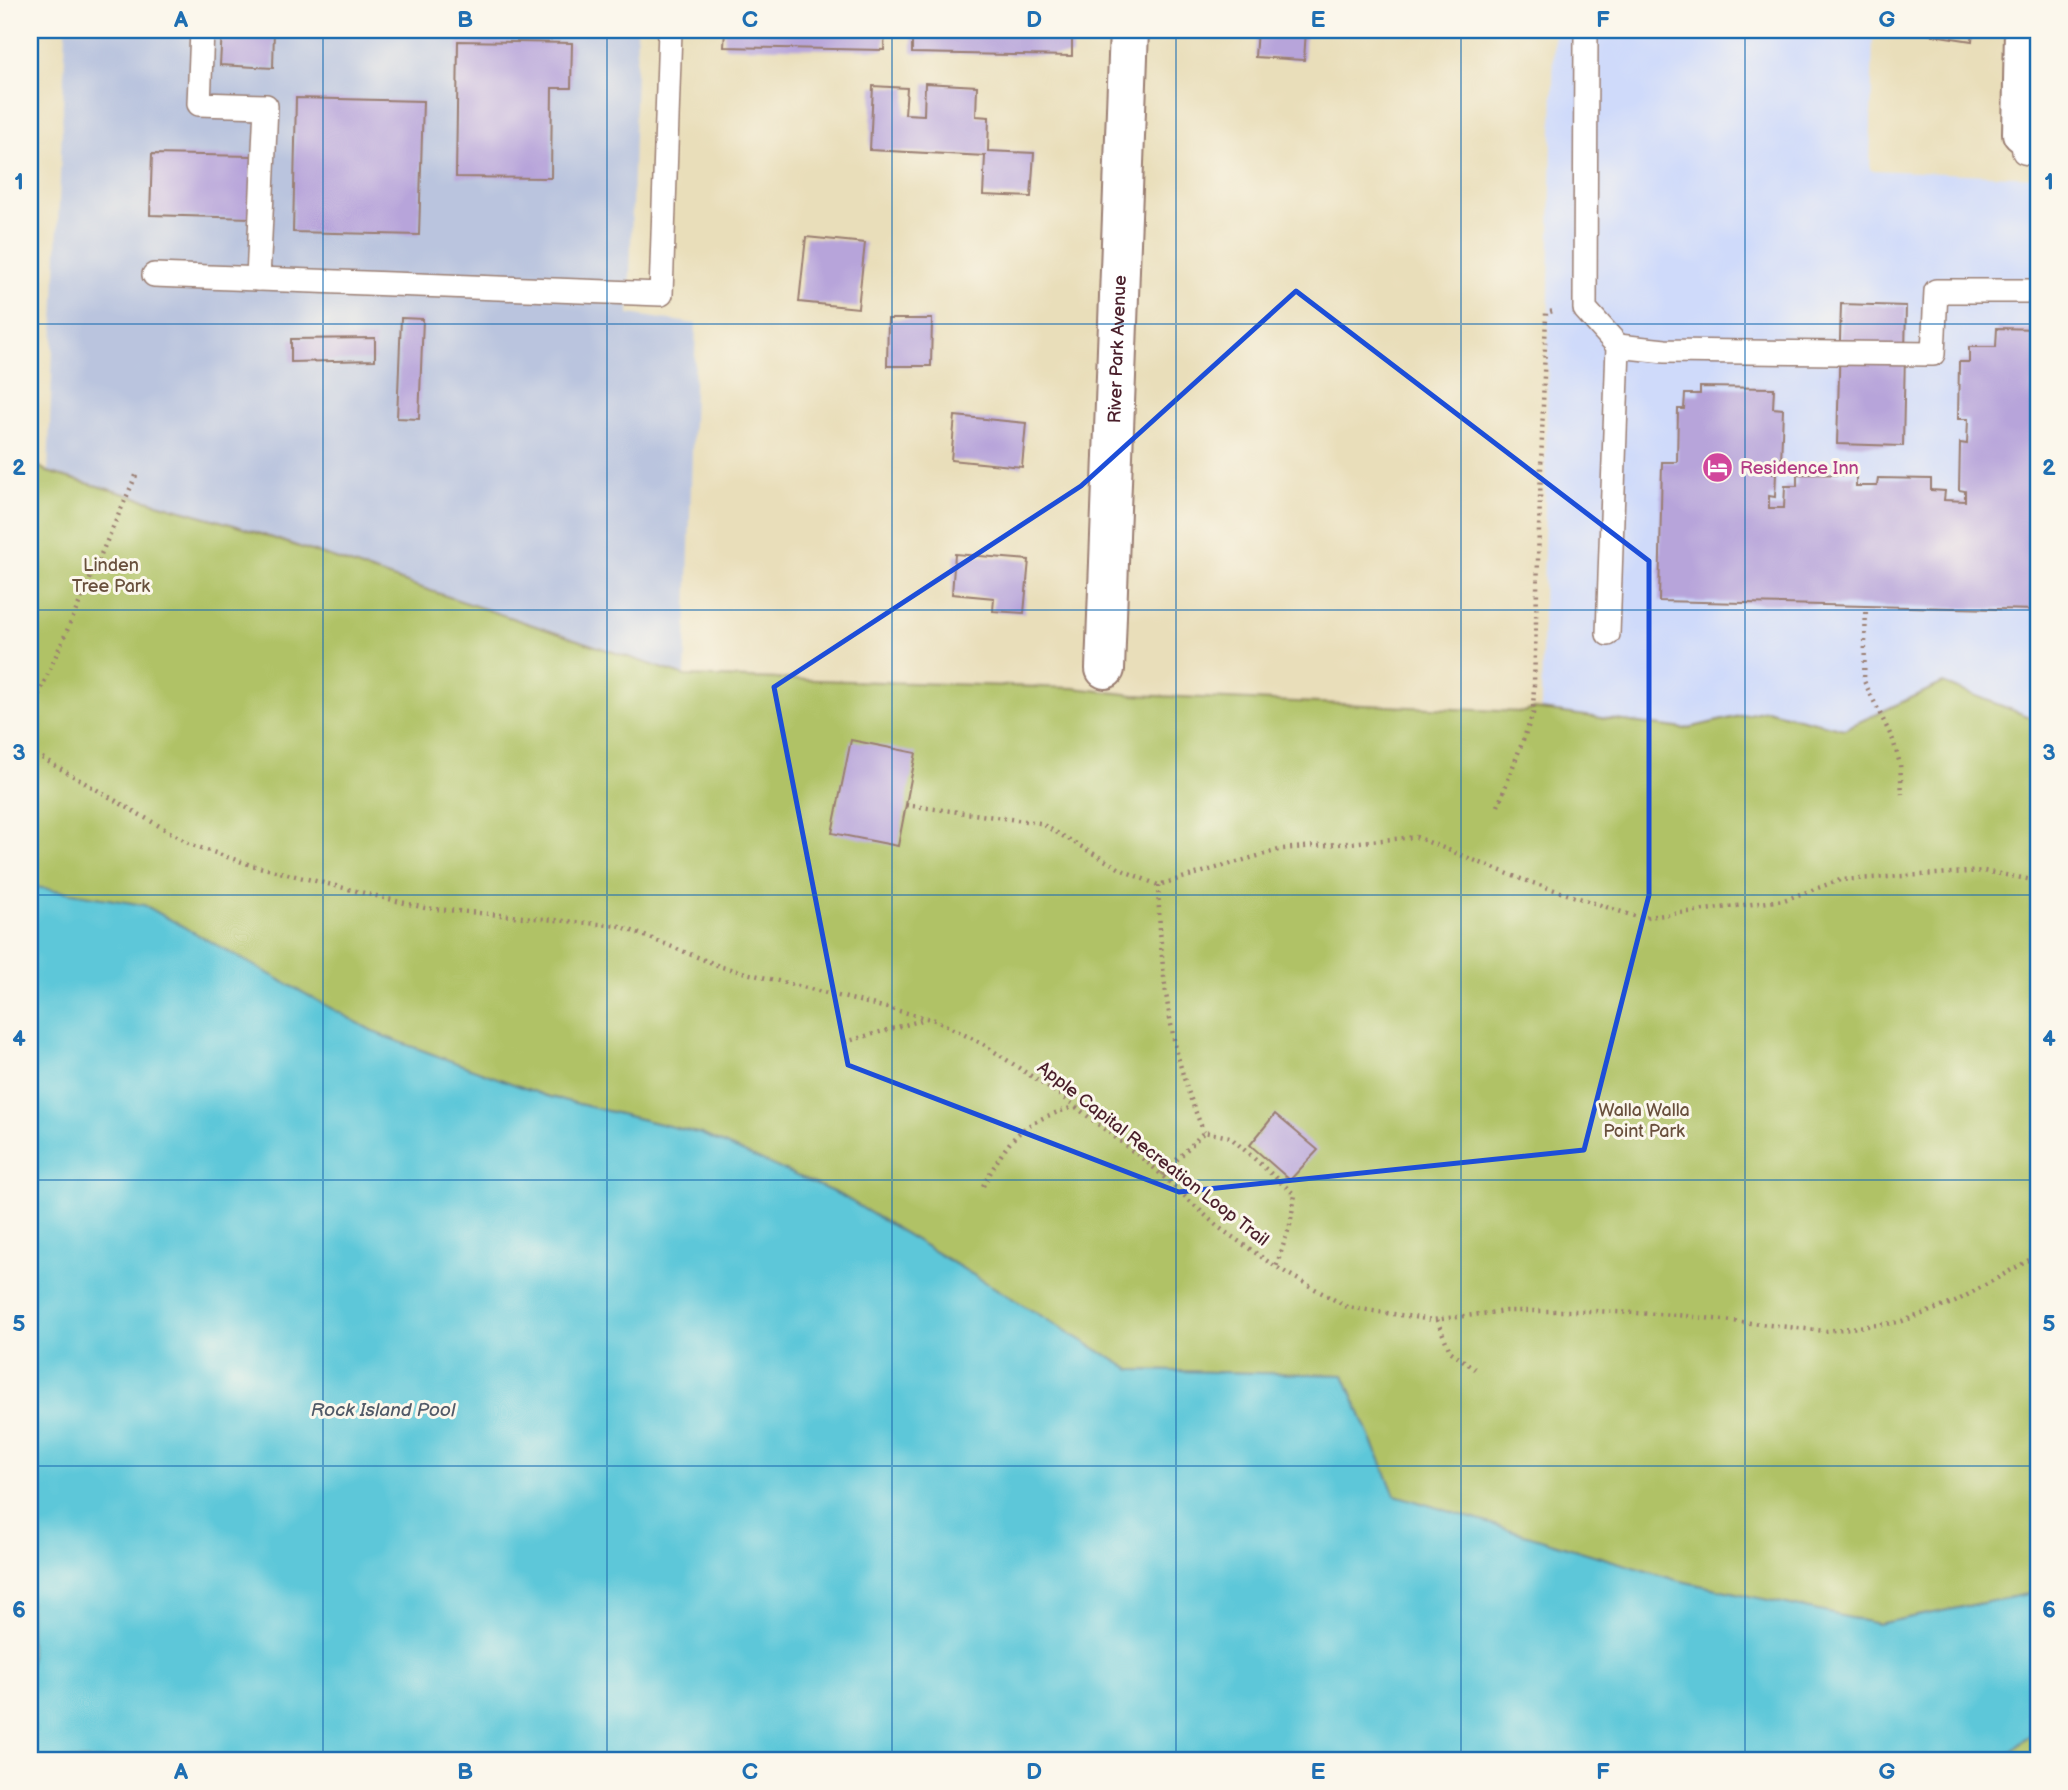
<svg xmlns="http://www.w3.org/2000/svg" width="2068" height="1790" font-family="'Balsamiq Sans',sans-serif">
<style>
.built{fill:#cfdafa}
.industrial{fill:#bac4de}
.green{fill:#b0c266;stroke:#7d7048;stroke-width:2}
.water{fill:#5dc7d9;stroke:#547382;stroke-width:2}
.building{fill:#b7a4da}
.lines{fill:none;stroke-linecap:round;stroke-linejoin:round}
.lane-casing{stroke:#9a7e72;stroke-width:26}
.street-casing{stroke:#9a7e72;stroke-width:42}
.path{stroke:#9a7e72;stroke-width:4.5;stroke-dasharray:2 5;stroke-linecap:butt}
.lane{stroke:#fff;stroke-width:23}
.street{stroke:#fff;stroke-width:38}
.marked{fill:none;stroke:#1d4ed8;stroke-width:5;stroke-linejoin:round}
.grid{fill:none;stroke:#1f6fb2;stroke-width:2;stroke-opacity:0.55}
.labels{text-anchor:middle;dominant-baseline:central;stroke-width:6;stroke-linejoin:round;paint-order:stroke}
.street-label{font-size:18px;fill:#4a1f2b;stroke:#fbf7ec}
.hotel-label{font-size:18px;fill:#b23c85;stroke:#fbf7ec;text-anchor:start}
.park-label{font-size:18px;fill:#69503d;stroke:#fbf7ec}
.water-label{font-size:19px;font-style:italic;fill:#515a68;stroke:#fbf7ec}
.neatline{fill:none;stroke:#1f6fb2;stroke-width:2.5}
.grid-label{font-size:23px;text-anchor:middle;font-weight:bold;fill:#1f6fb2}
</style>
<rect width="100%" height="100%" fill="#fbf7ec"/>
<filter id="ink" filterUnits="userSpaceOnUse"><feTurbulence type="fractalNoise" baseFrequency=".0143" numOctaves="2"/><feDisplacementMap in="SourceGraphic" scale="14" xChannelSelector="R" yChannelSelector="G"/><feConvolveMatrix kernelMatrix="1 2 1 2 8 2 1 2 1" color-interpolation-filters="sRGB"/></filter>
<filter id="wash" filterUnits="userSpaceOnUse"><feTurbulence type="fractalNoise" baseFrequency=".00686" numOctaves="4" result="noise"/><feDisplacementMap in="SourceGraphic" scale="28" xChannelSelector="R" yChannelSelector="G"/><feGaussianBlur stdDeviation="1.57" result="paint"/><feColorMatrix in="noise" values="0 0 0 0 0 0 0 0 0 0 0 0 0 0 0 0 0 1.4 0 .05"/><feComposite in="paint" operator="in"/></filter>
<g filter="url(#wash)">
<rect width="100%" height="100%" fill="#e9deba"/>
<polygon class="built" points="1554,30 1873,30 1870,170 2038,177 2038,720 1943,683 1844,729 1766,710 1684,729 1541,710"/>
<polygon class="industrial" points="66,30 637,30 629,314 696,324 685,676 234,525 48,472"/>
<g class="green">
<polygon points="30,461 48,472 234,525 685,676 1074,688 1134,695 1523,712 1534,709 1684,729 1766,710 1844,729 1943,683 2038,720 2038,1592 1878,1624 1676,1580 1394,1495 1344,1375 1131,1370 842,1196 701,1134 546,1096 378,1034 298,991 30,886"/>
<polygon points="2038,1728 2038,1760 2011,1760 2010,1753"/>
</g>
<polygon class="water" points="30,886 144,905 378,1034 546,1096 701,1134 842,1196 1131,1370 1344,1375 1395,1495 1676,1580 1878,1624 2038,1592 2038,1728 2010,1753 2011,1760 30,1760"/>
<g id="blocks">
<g class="building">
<polygon points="222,30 274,30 273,68 220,65"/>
<polygon points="725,30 885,30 884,50 724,47"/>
<polygon points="912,30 1072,30 1072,56 912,53"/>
<polygon points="1257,30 1306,30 1304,60 1255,57"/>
<polygon points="1901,30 1973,30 1972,41"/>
<polygon points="458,41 572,43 571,88 552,88 551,178 456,177"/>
<polygon points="925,83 977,86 976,116 989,117 988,151 1034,153 1031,197 983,195 985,156 870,150 873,86 907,88 905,114 924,115"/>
<polygon points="296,98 423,101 419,235 293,232"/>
<polygon points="152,154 252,156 251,218 150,215"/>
<polygon points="806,237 865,243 858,308 799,302"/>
<polygon points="1841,304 1906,306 1903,446 1837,444"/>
<polygon points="401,318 423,319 419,419 397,418"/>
<polygon points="888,319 932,319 931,366 887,366"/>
<polygon points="1997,328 2038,329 2038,610 1659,601 1662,462 1677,462 1678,409 1684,409 1685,394 1700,394 1700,387 1774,388 1773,408 1783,409 1781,463 1772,462 1772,473 1776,473 1775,497 1769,496 1769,508 1784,508 1785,486 1797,486 1797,474 1856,475 1856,486 1877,486 1878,478 1931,479 1931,490 1945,491 1944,500 1965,501 1965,491 1959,490 1960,443 1967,444 1968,419 1958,419 1959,362 1969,362 1969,347 1996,347"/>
<polygon points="375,338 375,360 291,362 291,339"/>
<polygon points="955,416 1026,423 1022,467 951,460"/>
<polygon points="955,554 1029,560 1024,613 993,611 994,598 952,594"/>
<polygon points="851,740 916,753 898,846 832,833"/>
<polygon points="1275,1114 1318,1150 1290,1180 1250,1145"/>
</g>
</g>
</g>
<g filter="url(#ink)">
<use href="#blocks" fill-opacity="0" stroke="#9a7e72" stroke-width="2"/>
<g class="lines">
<defs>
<g id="lane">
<polyline points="202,30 199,104 266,106 258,279"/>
<polyline points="1586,30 1585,309 1618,346 1608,634"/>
<polyline points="2022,133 2024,152 2038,155"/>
<polyline points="154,275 661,294 670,30"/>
<polyline points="1618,346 1665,351 1933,354 1936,291 2038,291"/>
</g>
<g id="street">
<polyline points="2022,133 2024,30"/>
<path id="s1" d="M1105,669L1129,30"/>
</g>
</defs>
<use href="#lane" class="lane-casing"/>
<use href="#street" class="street-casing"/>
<g class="path">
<polyline points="1866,605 1864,681 1893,740 1900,764 1902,794"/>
<polyline points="30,714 138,471"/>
<polyline points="30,751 192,845 251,865 425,908 620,926 722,967 935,1020 983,1044 1067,1100 1153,1167 1218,1227 1276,1267 1347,1307 1433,1320 1505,1311 1593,1311 1677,1315 1826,1331 1900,1322 1955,1302 2038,1255"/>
<polyline points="906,805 1040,823 1122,870 1158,885 1282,849 1416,837 1521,879 1640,918 1784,900 1840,880 1984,871 2038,881"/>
<polyline points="1498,806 1533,714 1546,313 1553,311"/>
<path d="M1158,885C1161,972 1168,1051 1204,1132"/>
<polyline points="845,1042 926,1019"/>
<polyline points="1162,1175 1204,1132 1230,1137 1295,1195 1290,1225 1276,1267"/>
<path d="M983,1186C1010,1137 1019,1123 1074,1107"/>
<polyline points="1437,1320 1450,1351 1475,1369"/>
</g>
<use href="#lane" class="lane"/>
<use href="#street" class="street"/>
</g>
</g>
<path class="marked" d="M1296,291L1649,561V895L1584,1150L1179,1192L848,1065L774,687L1081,486Z"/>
<path class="grid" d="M323,30V1760M607,30V1760M892,30V1760M1176,30V1760M1461,30V1760M1745,30V1760M30,324H2038M30,610H2038M30,895H2038M30,1180H2038M30,1466H2038"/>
<defs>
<symbol id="hotel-disc" viewBox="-11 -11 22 22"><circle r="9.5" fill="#d1479c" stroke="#fbf7ec"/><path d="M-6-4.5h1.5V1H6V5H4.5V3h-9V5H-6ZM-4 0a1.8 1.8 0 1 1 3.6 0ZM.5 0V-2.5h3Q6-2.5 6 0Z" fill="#fff"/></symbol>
</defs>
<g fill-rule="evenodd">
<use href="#hotel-disc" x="1700" y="450" width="35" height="35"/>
</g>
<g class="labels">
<g class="street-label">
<text stroke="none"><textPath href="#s1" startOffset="320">River Park Avenue</textPath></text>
<text transform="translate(1153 1154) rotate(38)">Apple Capital Recreation Loop Trail</text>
</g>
<g class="hotel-label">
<text x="1740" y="468">Residence Inn</text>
</g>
<g class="park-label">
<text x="111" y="565">Linden<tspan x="111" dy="21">Tree Park</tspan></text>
<text x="1644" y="1110">Walla Walla<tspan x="1644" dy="21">Point Park</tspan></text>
</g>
<g class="water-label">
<text x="383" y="1410">Rock Island Pool</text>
</g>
</g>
<rect width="2068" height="1790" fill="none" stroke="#fbf7ec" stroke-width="77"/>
<rect x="38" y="38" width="1992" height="1714" class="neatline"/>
<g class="grid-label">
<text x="181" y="27">A</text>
<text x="465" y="27">B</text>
<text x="750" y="27">C</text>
<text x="1034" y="27">D</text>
<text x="1318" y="27">E</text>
<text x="1603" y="27">F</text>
<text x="1887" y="27">G</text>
<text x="19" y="189">1</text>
<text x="2049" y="189">1</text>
<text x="19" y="475">2</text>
<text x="2049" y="475">2</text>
<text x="19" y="760">3</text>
<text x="2049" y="760">3</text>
<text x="19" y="1046">4</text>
<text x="2049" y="1046">4</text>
<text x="19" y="1331">5</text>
<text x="2049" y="1331">5</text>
<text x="19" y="1617">6</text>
<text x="2049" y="1617">6</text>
<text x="181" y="1779">A</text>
<text x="465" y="1779">B</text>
<text x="750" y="1779">C</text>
<text x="1034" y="1779">D</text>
<text x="1318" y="1779">E</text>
<text x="1603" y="1779">F</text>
<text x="1887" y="1779">G</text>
</g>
</svg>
